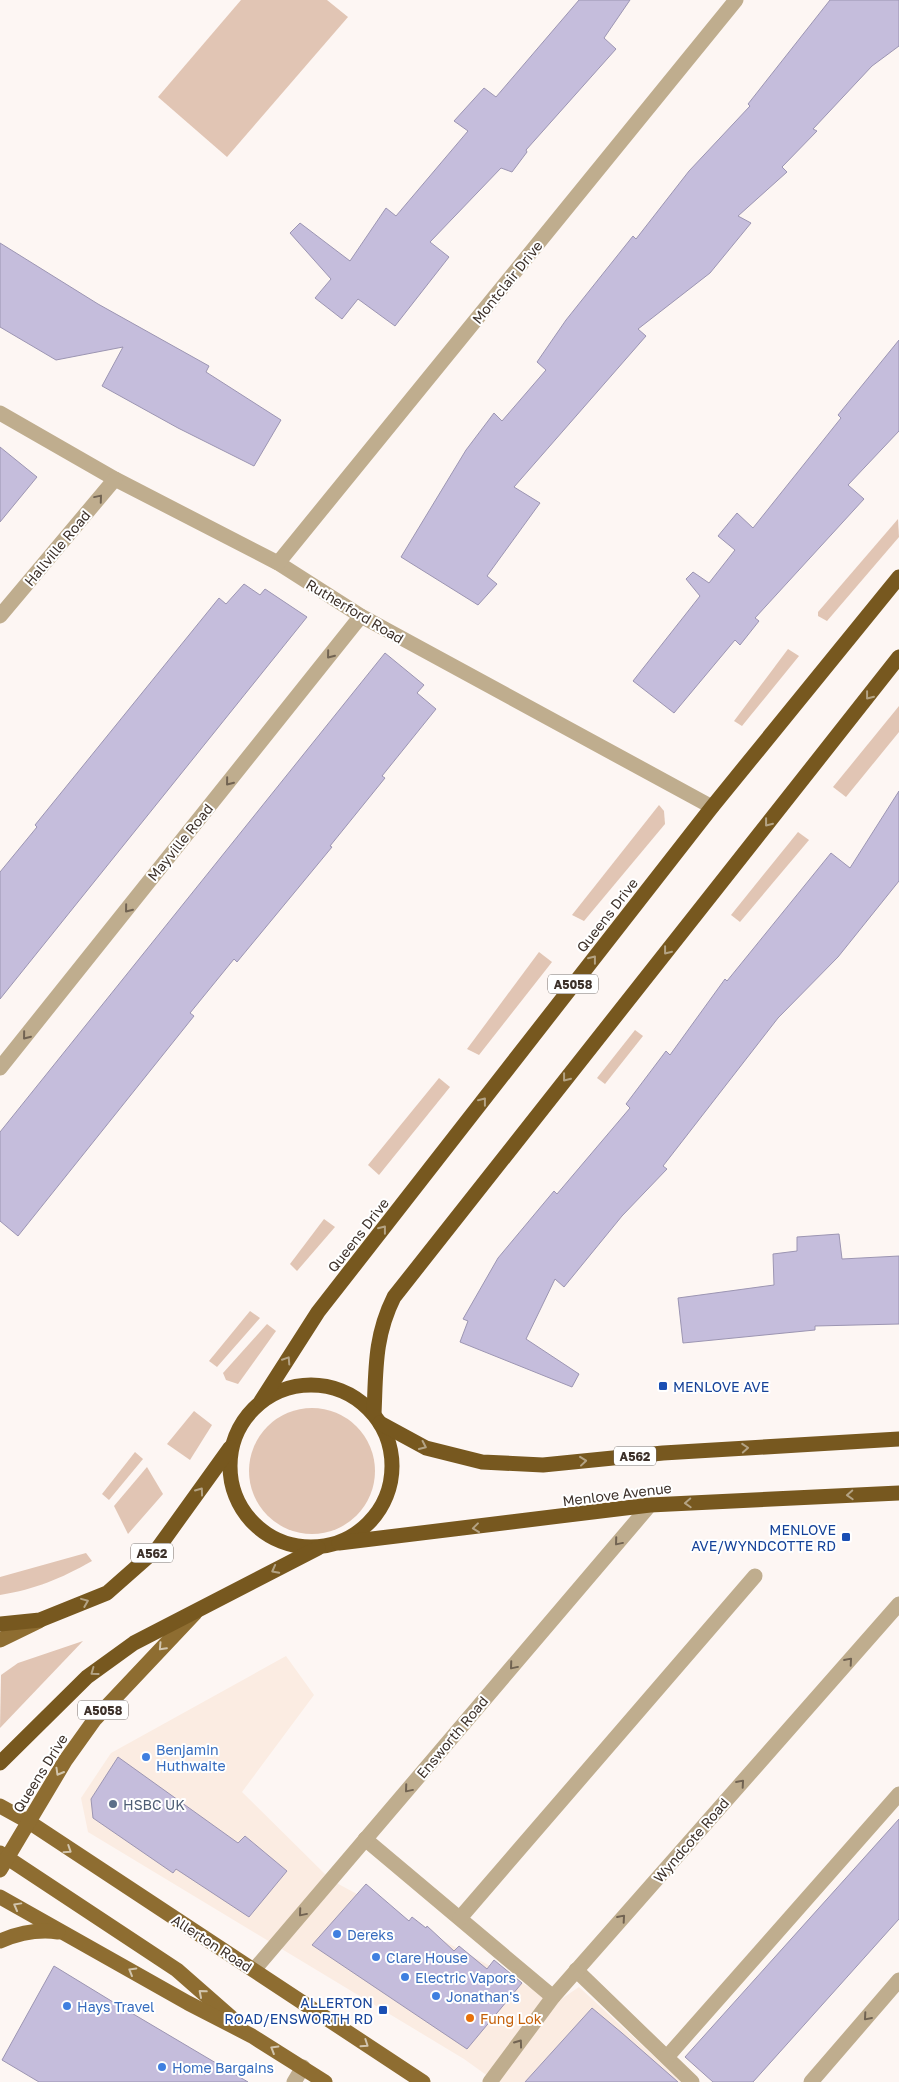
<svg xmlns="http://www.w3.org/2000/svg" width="899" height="2082" font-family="'Golos Text',sans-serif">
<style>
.built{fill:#fbece2}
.green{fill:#e1c5b4}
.building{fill:#c5bddc;stroke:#9c95b2}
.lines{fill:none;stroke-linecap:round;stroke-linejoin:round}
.minor{stroke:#bfad8e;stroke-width:15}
.major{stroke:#8e6d31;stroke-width:15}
.highway{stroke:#77581f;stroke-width:15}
.oneway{stroke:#716352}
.oneway2{stroke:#b4a384}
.oneway3{stroke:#d2c5ad}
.transit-dot{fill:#1a4fb4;stroke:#fff;stroke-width:2}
.shop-dot{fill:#3f7fe0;stroke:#fff;stroke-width:2}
.service-dot{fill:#5c6f8a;stroke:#fff;stroke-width:2}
.food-dot{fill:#e8710a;stroke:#fff;stroke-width:2}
.labels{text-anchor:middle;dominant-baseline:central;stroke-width:4;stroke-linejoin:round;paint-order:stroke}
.shield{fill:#fff;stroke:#776f6a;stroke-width:1}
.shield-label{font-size:12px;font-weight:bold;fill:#3d312a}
.street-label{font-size:14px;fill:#3d312a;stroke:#fff}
.transit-label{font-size:14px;fill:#164399;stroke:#fff;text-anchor:end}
.shop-label{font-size:14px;fill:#366cbe;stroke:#fff;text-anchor:start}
.service-label{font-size:14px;fill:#4e5e75;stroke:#fff;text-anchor:start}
.food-label{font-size:14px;fill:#c56008;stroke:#fff;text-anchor:start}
</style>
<rect width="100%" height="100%" fill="#fdf6f3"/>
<polygon class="built" points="286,1656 314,1695 242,1792 331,1880 557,2002 579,1987 682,2082 496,2082 464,2059 88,1832 81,1798 111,1753"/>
<g class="green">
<polygon points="241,0 327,0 348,17 227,157 158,97"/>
<polygon points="898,519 899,537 827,621 818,616 818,612"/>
<polygon points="788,649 799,656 742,726 734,721"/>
<polygon points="899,706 899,732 846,797 833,787"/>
<polygon points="659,805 664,811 665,824 584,921 572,915"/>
<polygon points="798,832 809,840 740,922 731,915"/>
<polygon points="539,952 552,962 479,1055 467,1049"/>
<polygon points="635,1030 643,1036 605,1084 597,1078"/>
<polygon points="439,1078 450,1087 379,1175 368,1165"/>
<polygon points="324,1219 335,1227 297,1271 290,1264"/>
<polygon points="250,1311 260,1318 217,1367 209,1361"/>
<polygon points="267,1324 276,1331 238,1384 226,1380 223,1373"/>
<circle cx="312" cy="1471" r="63"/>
<polygon points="194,1411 212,1425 190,1460 167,1444"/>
<polygon points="135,1452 143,1459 109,1500 102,1494"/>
<polygon points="147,1467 163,1494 128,1534 114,1506"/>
<path d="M86,1553L92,1561C60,1579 36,1589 0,1595V1577Z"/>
<polygon points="83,1641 0,1728 1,1675 18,1663"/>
</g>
<g class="building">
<polygon points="579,0 630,0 604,38 616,49 526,150 527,152 512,172 501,168 430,242 449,257 395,326 358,299 342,319 315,298 331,279 290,233 300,223 350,261 386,208 396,216 468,131 454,121 484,88 496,97"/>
<polygon points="830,0 899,0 899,46 872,66 813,129 817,131 782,167 787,172 738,216 751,223 710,273 638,329 646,336 514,487 540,503 487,576 497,584 478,605 401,557 466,450 494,413 502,421 546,370 537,362 566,320 633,236 636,239 689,171 750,106 748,104"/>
<polygon points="0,243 98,304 209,366 206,372 281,420 254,466 178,428 102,386 123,347 56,360 0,327"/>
<polygon points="899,340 899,431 848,485 864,499 755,618 759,621 740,645 735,640 674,713 633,681 700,596 686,579 693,572 709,583 735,550 718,536 737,513 753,528 841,418 838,415"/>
<polygon points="0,447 37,477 0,522"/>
<polygon points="244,584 260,595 265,589 307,617 0,999 0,872 37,827 35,825 219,598 226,604"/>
<polygon points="385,653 424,685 417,693 436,709 382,776 385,778 330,846 332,847 237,962 234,959 190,1013 194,1016 18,1236 0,1221 0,1132"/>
<polygon points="899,791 899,881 838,957 778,1018 663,1166 667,1169 622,1216 564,1287 555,1279 526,1339 579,1374 572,1387 460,1342 468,1321 463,1319 498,1258 554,1191 557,1194 630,1108 626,1104 666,1051 670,1055 725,979 727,981 831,853 850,868"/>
<polygon points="839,1234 842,1259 899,1256 899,1324 815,1326 815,1330 683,1343 678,1298 774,1285 773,1254 797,1251 797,1237"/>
<polygon points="118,1757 238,1843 245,1836 287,1871 249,1917 176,1869 173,1873 93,1818 91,1799"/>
<polygon points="899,1819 899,1919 753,2082 713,2082 685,2057"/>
<polygon points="366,1884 409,1921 412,1917 426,1928 427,1926 454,1951 459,1946 487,1969 494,1960 522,1983 467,2049 312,1945"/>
<polygon points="54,1966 113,2002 248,2082 39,2082 2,2060"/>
<polygon points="592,2008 622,2033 678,2082 525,2082"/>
</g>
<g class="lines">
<g class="minor">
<polyline points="0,413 115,479 278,563 361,616 712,807"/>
<polyline points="278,563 736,0"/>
<polyline points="0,616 115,479"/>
<polyline points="0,1068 361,616"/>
<polyline points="365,1839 553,1997"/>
<polyline points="460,1918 755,1576"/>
<polyline points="254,1970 650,1505"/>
<polyline points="576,1970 692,2082"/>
<polyline points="667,2057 899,1794"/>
<polyline points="294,2082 303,2067"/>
<polyline points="490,2082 553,1997 899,1604"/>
<polyline points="811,2082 899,1980"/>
</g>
<g class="major">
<polyline points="0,1640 39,1621"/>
<polyline points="0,1806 29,1822 423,2082"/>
<polyline points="0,1853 177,1970 234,2020"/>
<polyline points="0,1870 65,1761 95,1719 195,1613"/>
<polyline points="0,1897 188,2003 252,2036 325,2082"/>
<path d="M0,1941C19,1933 37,1929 58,1932"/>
</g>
<g class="highway">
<circle cx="311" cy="1466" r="81"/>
<polyline points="261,1401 318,1312 712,807 899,577"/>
<path d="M374,1414C376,1371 374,1337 394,1297L899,657"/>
<polyline points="380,1423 426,1448 482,1462 543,1465 663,1453 899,1439"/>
<polyline points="339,1543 650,1505 899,1493"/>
<polyline points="0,1624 40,1620 107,1593 158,1548 230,1448"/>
<polyline points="0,1763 87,1677 134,1643 318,1548"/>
</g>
</g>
<defs><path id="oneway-chevron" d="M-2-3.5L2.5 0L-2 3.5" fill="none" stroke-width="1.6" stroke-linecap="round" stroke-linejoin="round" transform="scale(1.25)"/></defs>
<g class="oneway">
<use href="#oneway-chevron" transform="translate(99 498) rotate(-50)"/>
<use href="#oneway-chevron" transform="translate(330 655) rotate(129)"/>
<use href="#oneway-chevron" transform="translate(229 782) rotate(129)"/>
<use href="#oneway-chevron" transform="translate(128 909) rotate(129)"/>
<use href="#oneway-chevron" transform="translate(26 1036) rotate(129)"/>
<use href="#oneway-chevron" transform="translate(618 1542) rotate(130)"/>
<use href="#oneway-chevron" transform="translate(849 1661) rotate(-49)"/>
<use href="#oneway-chevron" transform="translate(513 1666) rotate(130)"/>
<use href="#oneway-chevron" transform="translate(741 1783) rotate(-49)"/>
<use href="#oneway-chevron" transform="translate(408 1789) rotate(130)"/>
<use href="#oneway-chevron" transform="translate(302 1913) rotate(130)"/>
<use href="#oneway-chevron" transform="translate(622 1918) rotate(-49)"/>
<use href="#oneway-chevron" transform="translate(867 2017) rotate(131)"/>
<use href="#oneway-chevron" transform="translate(519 2043) rotate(-54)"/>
</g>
<g class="oneway2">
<use href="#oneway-chevron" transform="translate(869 696) rotate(128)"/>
<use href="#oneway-chevron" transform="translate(768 823) rotate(128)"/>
<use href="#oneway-chevron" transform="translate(667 951) rotate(128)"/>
<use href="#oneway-chevron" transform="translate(593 959) rotate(-52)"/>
<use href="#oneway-chevron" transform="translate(566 1078) rotate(128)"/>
<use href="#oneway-chevron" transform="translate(483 1101) rotate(-52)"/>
<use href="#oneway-chevron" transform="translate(383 1229) rotate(-52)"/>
<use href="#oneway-chevron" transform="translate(287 1360) rotate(-57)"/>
<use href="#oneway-chevron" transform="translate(423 1446) rotate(25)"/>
<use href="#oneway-chevron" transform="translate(745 1448) rotate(-4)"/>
<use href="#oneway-chevron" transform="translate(583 1461) rotate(-6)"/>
<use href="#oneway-chevron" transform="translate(200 1491) rotate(-54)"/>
<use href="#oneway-chevron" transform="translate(850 1495) rotate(177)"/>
<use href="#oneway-chevron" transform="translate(688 1503) rotate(177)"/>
<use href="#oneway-chevron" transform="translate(476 1528) rotate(173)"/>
<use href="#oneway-chevron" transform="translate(275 1570) rotate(152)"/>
<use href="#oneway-chevron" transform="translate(85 1602) rotate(-22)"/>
<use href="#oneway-chevron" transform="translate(94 1672) rotate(144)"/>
</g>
<g class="oneway3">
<use href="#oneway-chevron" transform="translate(162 1647) rotate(133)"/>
<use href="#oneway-chevron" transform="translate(59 1772) rotate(120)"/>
<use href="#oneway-chevron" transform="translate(68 1850) rotate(33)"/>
<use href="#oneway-chevron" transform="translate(17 1906) rotate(-151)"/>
<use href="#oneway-chevron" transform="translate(132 1971) rotate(-150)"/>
<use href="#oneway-chevron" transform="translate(202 1993) rotate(-139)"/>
<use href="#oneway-chevron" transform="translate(365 2044) rotate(34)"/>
<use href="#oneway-chevron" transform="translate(274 2049) rotate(-149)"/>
</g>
<g class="transit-dot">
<rect x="658" y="1381" width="10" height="10" rx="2.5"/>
<rect x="841" y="1532" width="10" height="10" rx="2.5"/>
<rect x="378" y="2005" width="10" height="10" rx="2.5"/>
</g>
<g class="shop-dot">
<circle cx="146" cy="1757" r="5"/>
<circle cx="337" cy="1934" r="5"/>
<circle cx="376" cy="1957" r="5"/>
<circle cx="405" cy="1977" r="5"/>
<circle cx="436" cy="1996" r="5"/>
<circle cx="67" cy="2006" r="5"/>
<circle cx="162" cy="2067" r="5"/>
</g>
<circle class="service-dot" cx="113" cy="1804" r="5"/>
<circle class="food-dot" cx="470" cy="2018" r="5"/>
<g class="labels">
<g class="shield">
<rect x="548" y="974.5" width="50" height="19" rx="4"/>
<rect x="614" y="1446.5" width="42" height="19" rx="4"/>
<rect x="131" y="1543.5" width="42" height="19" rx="4"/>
<rect x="78" y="1700.5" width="50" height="19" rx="4"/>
</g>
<g class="shield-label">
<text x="573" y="984">A5058</text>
<text x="635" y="1456">A562</text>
<text x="152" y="1553">A562</text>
<text x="103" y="1710">A5058</text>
</g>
<g class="street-label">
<text transform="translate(507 282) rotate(-51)">Montclair Drive</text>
<text transform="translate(57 548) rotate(-50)">Hallville Road</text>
<text transform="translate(355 611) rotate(31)">Rutherford Road</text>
<text transform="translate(180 842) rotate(-51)">Mayville Road</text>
<text transform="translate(607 915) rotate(-52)">Queens Drive</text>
<text transform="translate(358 1235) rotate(-52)">Queens Drive</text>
<text transform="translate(617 1494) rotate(-7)">Menlove Avenue</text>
<text transform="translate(452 1737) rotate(-50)">Ensworth Road</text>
<text transform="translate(40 1773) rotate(-58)">Queens Drive</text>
<text transform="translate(691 1840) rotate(-49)">Wyndcote Road</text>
<text transform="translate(212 1943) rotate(33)">Allerton Road</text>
</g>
<g class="transit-label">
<text x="673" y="1386" text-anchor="start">MENLOVE AVE</text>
<text x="836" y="1529">MENLOVE<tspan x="836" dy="16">AVE/WYNDCOTTE RD</tspan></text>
<text x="373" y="2002">ALLERTON<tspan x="373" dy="16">ROAD/ENSWORTH RD</tspan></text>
</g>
<g class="shop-label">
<text x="156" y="1749">Benjamin<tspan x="156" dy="16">Huthwaite</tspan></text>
<text x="347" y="1934">Dereks</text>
<text x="386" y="1957">Clare House</text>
<text x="415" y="1977">Electric Vapors</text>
<text x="446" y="1996">Jonathan's</text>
<text x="77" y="2006">Hays Travel</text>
<text x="172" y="2067">Home Bargains</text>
</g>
<g class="service-label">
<text x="123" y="1804">HSBC UK</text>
</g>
<g class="food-label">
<text x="480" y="2018">Fung Lok</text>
</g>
</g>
</svg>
